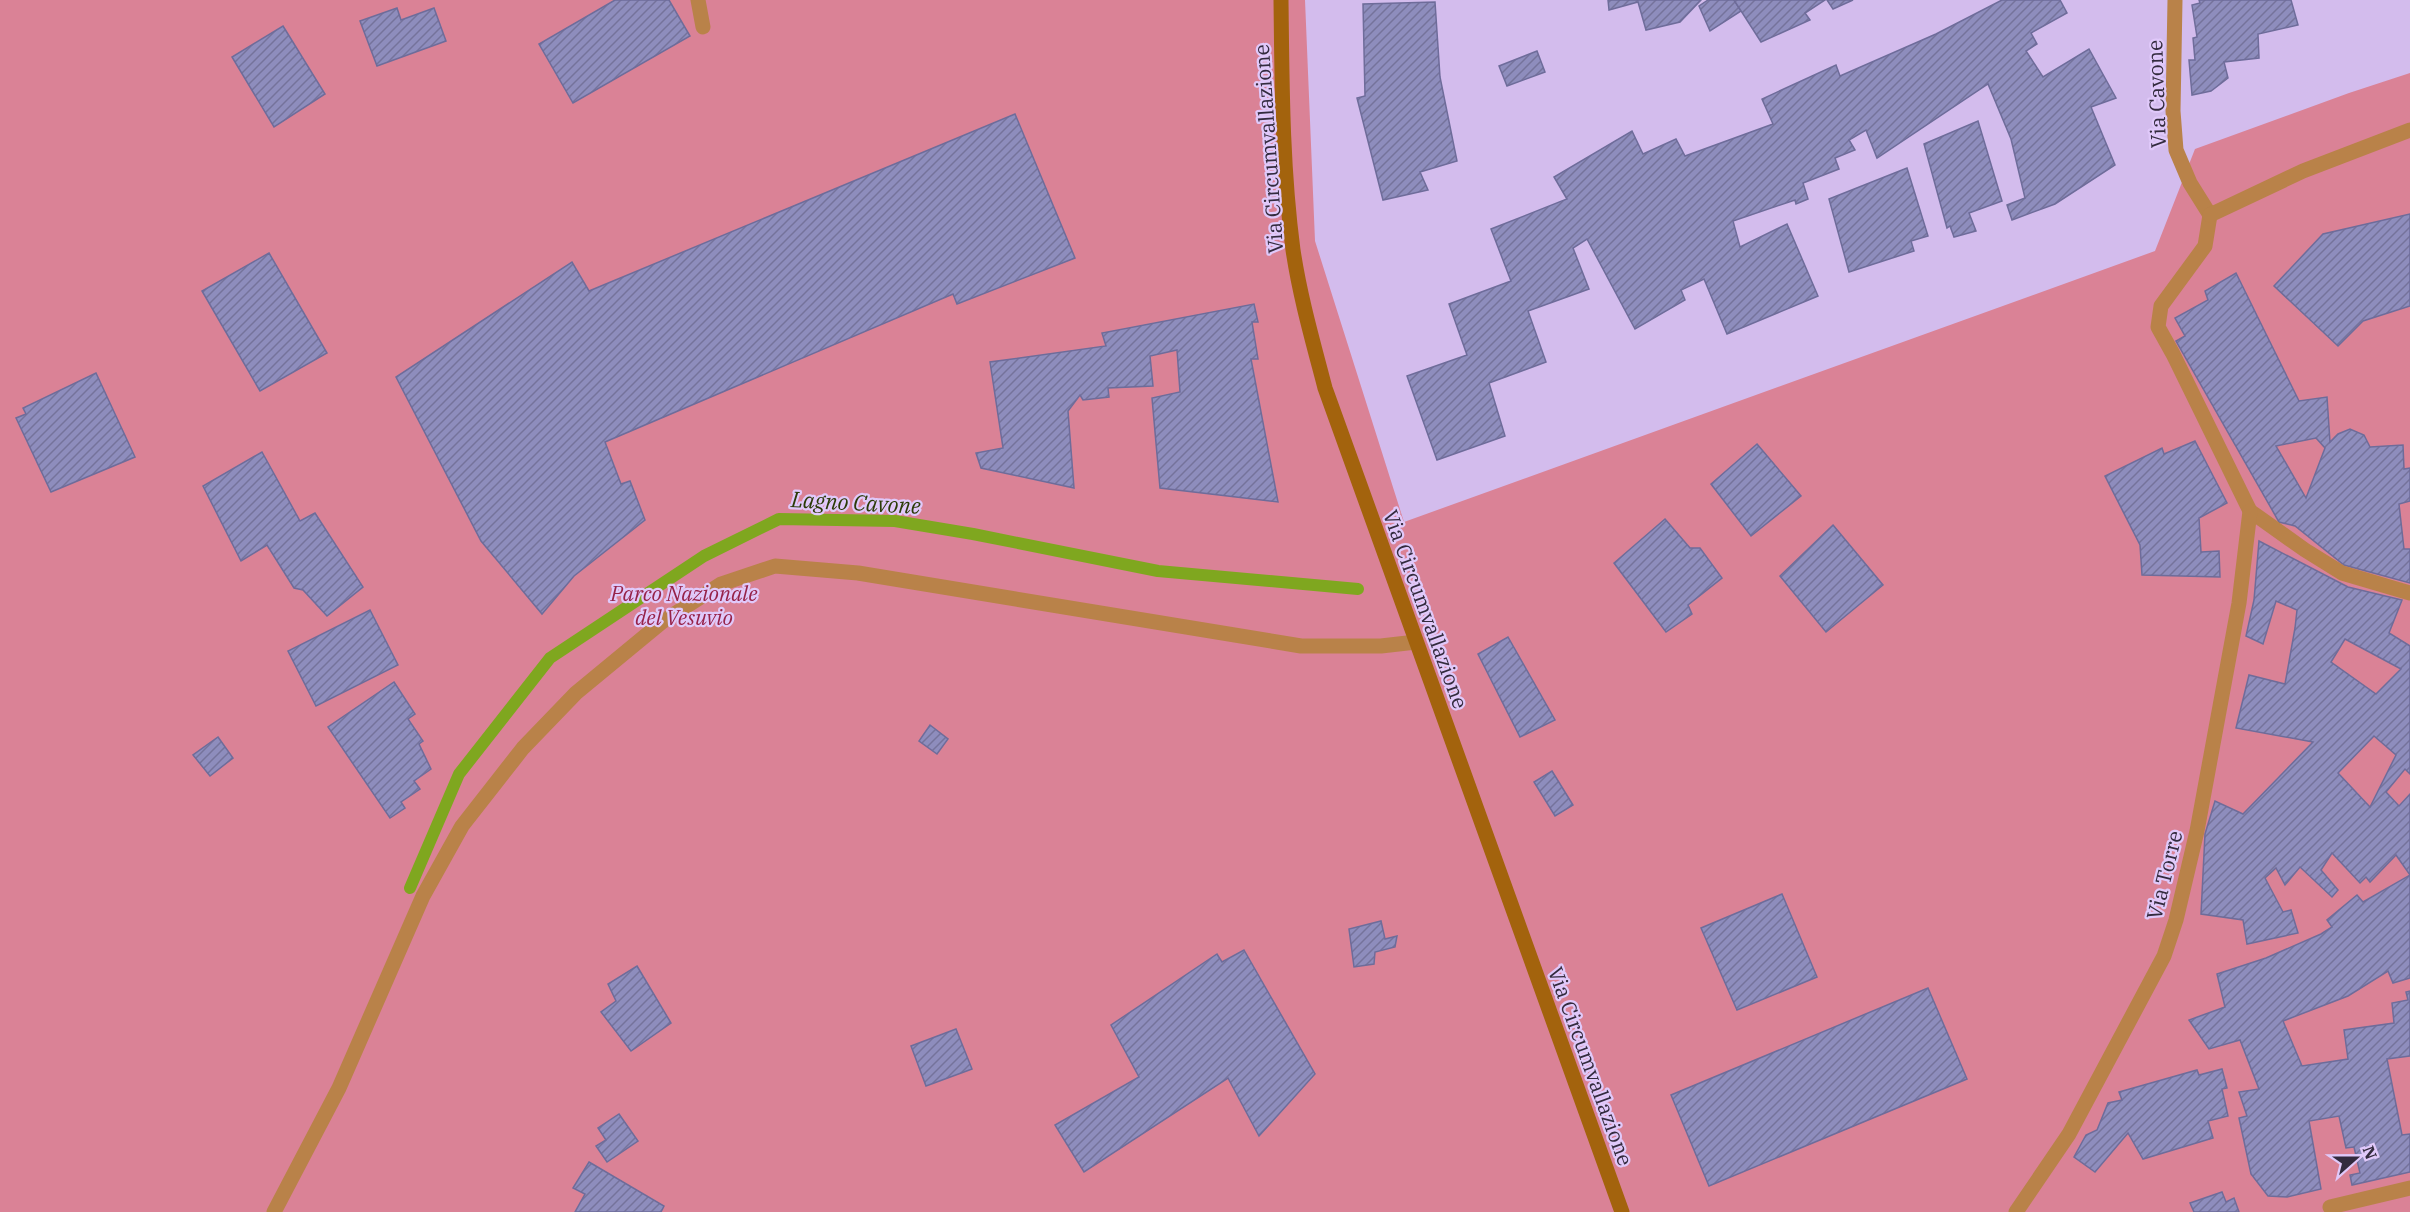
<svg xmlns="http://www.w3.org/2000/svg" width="2410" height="1212" font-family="'IBM Plex Serif',serif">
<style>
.park{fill:#da8296}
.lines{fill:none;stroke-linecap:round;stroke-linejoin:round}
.stream{stroke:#7fa71f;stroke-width:12}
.building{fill:url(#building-hatch);stroke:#6e6c9a;stroke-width:1.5;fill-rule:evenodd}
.service{stroke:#b98249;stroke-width:15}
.minor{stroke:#b98249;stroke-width:15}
.secondary{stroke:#a3630d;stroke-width:15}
.labels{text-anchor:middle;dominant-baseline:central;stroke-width:4.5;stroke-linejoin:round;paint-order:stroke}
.street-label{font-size:21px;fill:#332b3e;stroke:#e0c9fa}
.park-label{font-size:21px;font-style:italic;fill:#962249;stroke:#e0c9fa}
.water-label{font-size:22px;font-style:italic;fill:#2b3b07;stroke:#e0c9fa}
</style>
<defs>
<pattern id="building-hatch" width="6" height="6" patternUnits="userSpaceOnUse" patternTransform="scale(1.5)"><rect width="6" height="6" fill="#8e8dbd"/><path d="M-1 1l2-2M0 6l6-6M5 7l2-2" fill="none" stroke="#75739b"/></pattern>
</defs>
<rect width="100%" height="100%" fill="#d3bced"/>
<polygon class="park" points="0,0 1305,0 1315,241 1404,522 2155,251 2195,149 2349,93 2410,73 2410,1212 0,1212"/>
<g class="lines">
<polyline class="stream" points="410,888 459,774 550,658 704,556 779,519 895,521 973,534 1158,571 1358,589"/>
</g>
<g class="building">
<polygon points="615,0 669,0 690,36 573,103 539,44"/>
<polygon points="1608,0 1701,0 1680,22 1646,30 1638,2 1609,10"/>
<polygon points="1708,0 1734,0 1741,11 1710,31 1699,6"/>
<polygon points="1734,0 1825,0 1805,13 1810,20 1761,42"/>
<polygon points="1827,0 1853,0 1833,9"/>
<polygon points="2002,0 2060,0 2067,13 2031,33 2037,44 2026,51 2043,77 2089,49 2116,98 2091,107 2115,165 2055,204 2012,220 2007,205 2025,198 2011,139 1988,84 1877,158 1866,130 1849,140 1855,150 1835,158 1839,169 1803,183 1808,199 1796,204 1795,200 1733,221 1740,247 1787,224 1818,296 1727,334 1704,279 1681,290 1685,300 1635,329 1587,239 1573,248 1589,289 1528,311 1546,362 1489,383 1505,436 1437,460 1407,376 1467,355 1449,304 1511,281 1491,229 1567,199 1554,177 1632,131 1643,154 1676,139 1685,156 1773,124 1762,99 1836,65 1840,76 1936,34"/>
<polygon points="2199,0 2291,0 2298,25 2258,34 2259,58 2224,62 2228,78 2211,91 2192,95 2189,60 2195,60 2193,38 2197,37 2192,5 2200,3"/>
<polygon points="1435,2 1440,77 1457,161 1420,172 1428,190 1383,200 1357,98 1365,96 1363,4"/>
<polygon points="397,8 401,20 434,8 446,41 377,66 360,21"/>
<polygon points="283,26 325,94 274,127 232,57"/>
<polygon points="1537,51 1545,72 1507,86 1499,66"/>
<polygon points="1015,114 1075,258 957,304 953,294 605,442 621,484 630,481 645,520 574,576 542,614 481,541 396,377 572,262 589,291"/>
<polygon points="1978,121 2002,201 1969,213 1976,231 1954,237 1950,226 1947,228 1924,144"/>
<polygon points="1907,168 1928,236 1911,241 1914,251 1849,272 1829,199"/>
<polygon points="2410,214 2410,306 2363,321 2338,346 2274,286 2323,234"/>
<polygon points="269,253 327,353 260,391 202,291"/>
<path d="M2236,273L2299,401L2327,397L2330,442L2338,434L2350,429L2364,435L2370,447L2403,445L2404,469L2410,468V501L2399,504L2404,549H2410V583L2344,565L2295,526L2279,522L2176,341L2185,336L2175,318L2208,300L2205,291ZM2316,438L2325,448L2306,498L2276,446Z"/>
<polygon points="1254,304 1258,322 1252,322 1258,359 1251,359 1278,502 1160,488 1152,398 1180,392 1177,350 1150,356 1153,386 1108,388 1109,397 1083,400 1080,395 1068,411 1074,488 981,468 976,453 1003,448 990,362 1106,346 1102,333"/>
<polygon points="96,373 135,457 51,492 16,418 26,414 23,408"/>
<polygon points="2195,441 2227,503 2199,518 2201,552 2219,551 2220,577 2142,575 2140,545 2105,476 2162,448 2164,454"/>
<polygon points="1757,444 1801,496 1751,536 1711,484"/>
<polygon points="262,452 300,521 315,513 363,587 327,616 303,590 294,588 267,545 241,561 203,486"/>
<polygon points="1665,519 1690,548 1700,548 1722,578 1688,605 1692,614 1666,632 1614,563"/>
<polygon points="1833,525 1883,585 1826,632 1780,576"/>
<path d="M2259,541L2348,587L2402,600L2389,633L2410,646V774L2405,769L2386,792L2399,806L2410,794V875L2396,855L2370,882L2366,877L2360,883L2332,853L2321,870L2338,890L2332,897L2300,867L2285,885L2276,868L2265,878L2283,912L2291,910L2298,933L2247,944L2243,920L2201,914L2205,834L2215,801L2243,814L2313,742L2236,728L2249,675L2285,684L2295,628L2297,610L2276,601L2263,644L2246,636L2254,600ZM2345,639L2401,669L2376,694L2331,662ZM2374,736L2396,755L2370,807L2338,773Z"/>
<polygon points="370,610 398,665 316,706 288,651"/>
<polygon points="1508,637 1555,720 1520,737 1478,654"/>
<polygon points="394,682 415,714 408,719 423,741 419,744 431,769 414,781 420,789 401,802 405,808 390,818 328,727"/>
<polygon points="930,725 948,739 937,754 919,741"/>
<polygon points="218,737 233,758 210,776 193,755"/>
<polygon points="1552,771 1573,805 1555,816 1534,782"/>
<polygon points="2410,875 2410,978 2393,983 2388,971 2348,996 2283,1021 2302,1066 2348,1059 2344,1030 2394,1023 2392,1003 2408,1000 2406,992 2410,991 2410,1056 2387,1059 2402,1135 2410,1134 2410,1172 2352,1185 2350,1175 2360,1173 2354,1147 2346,1148 2339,1116 2309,1121 2321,1189 2287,1197 2268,1196 2251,1174 2239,1118 2247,1116 2239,1092 2259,1089 2240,1040 2209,1049 2189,1020 2225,1007 2217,974 2266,958 2321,934 2332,927 2327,920 2357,895 2363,902"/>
<polygon points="1782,894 1817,977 1737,1010 1701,928"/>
<polygon points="1381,921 1385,939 1397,936 1395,947 1375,952 1374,964 1354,967 1349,929"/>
<polygon points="1244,950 1315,1074 1259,1136 1228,1078 1084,1172 1055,1125 1139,1077 1111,1025 1217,954 1222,962"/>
<polygon points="637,966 671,1023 631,1051 601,1012 616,1001 608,984"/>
<polygon points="1928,988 1967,1079 1709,1186 1671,1095"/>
<polygon points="956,1029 972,1069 926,1086 911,1046"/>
<polygon points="2222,1069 2227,1088 2222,1089 2228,1116 2208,1121 2213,1138 2143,1159 2128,1133 2095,1172 2074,1157 2086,1135 2097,1130 2108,1103 2122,1100 2119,1092 2197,1070 2199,1075"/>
<polygon points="619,1114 638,1141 607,1162 596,1146 606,1140 598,1128"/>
<polygon points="589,1162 664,1206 661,1212 575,1212 585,1194 573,1188"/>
<polygon points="2222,1192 2226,1202 2234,1198 2239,1212 2194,1212 2190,1203"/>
</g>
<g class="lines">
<polyline class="service" points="698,0 703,27"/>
<g class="minor">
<polyline points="2175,0 2173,111 2176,150 2190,183 2210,215"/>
<polyline points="2210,215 2205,246 2161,306 2158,327 2173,354 2250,511 2305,550 2342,573 2410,593"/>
<polyline points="2210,215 2303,171 2410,130"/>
<polyline points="2330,1207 2410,1188"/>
<polyline points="274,1212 339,1088 423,896 462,826 523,748 576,693 662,622 721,584 775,566 858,573 1301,646 1381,646 1416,642"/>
<polyline points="2016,1212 2069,1134 2164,956 2176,920 2197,831 2239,603 2250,511"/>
</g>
<path class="secondary" d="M1281,0C1282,83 1282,167 1293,250C1300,297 1313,342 1325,388L1622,1212"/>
</g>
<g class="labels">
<g class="street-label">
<text transform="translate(2156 94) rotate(-92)">Via Cavone</text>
<text transform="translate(1268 149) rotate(-94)">Via Circumvallazione</text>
<text transform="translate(1426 609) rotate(70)">Via Circumvallazione</text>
<text transform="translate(2164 875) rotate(-76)">Via Torre</text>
<text transform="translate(1591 1066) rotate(70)">Via Circumvallazione</text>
</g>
<g class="park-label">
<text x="684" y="593">Parco Nazionale<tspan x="684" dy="24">del Vesuvio</tspan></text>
</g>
<g class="water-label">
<text transform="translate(856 502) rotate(3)">Lagno Cavone</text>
</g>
</g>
<g transform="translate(2356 1158) rotate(69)" stroke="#e0c9fa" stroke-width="4.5" paint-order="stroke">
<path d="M0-4.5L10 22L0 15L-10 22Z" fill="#332b3e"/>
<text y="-9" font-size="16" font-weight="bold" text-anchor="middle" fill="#332b3e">N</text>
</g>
</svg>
